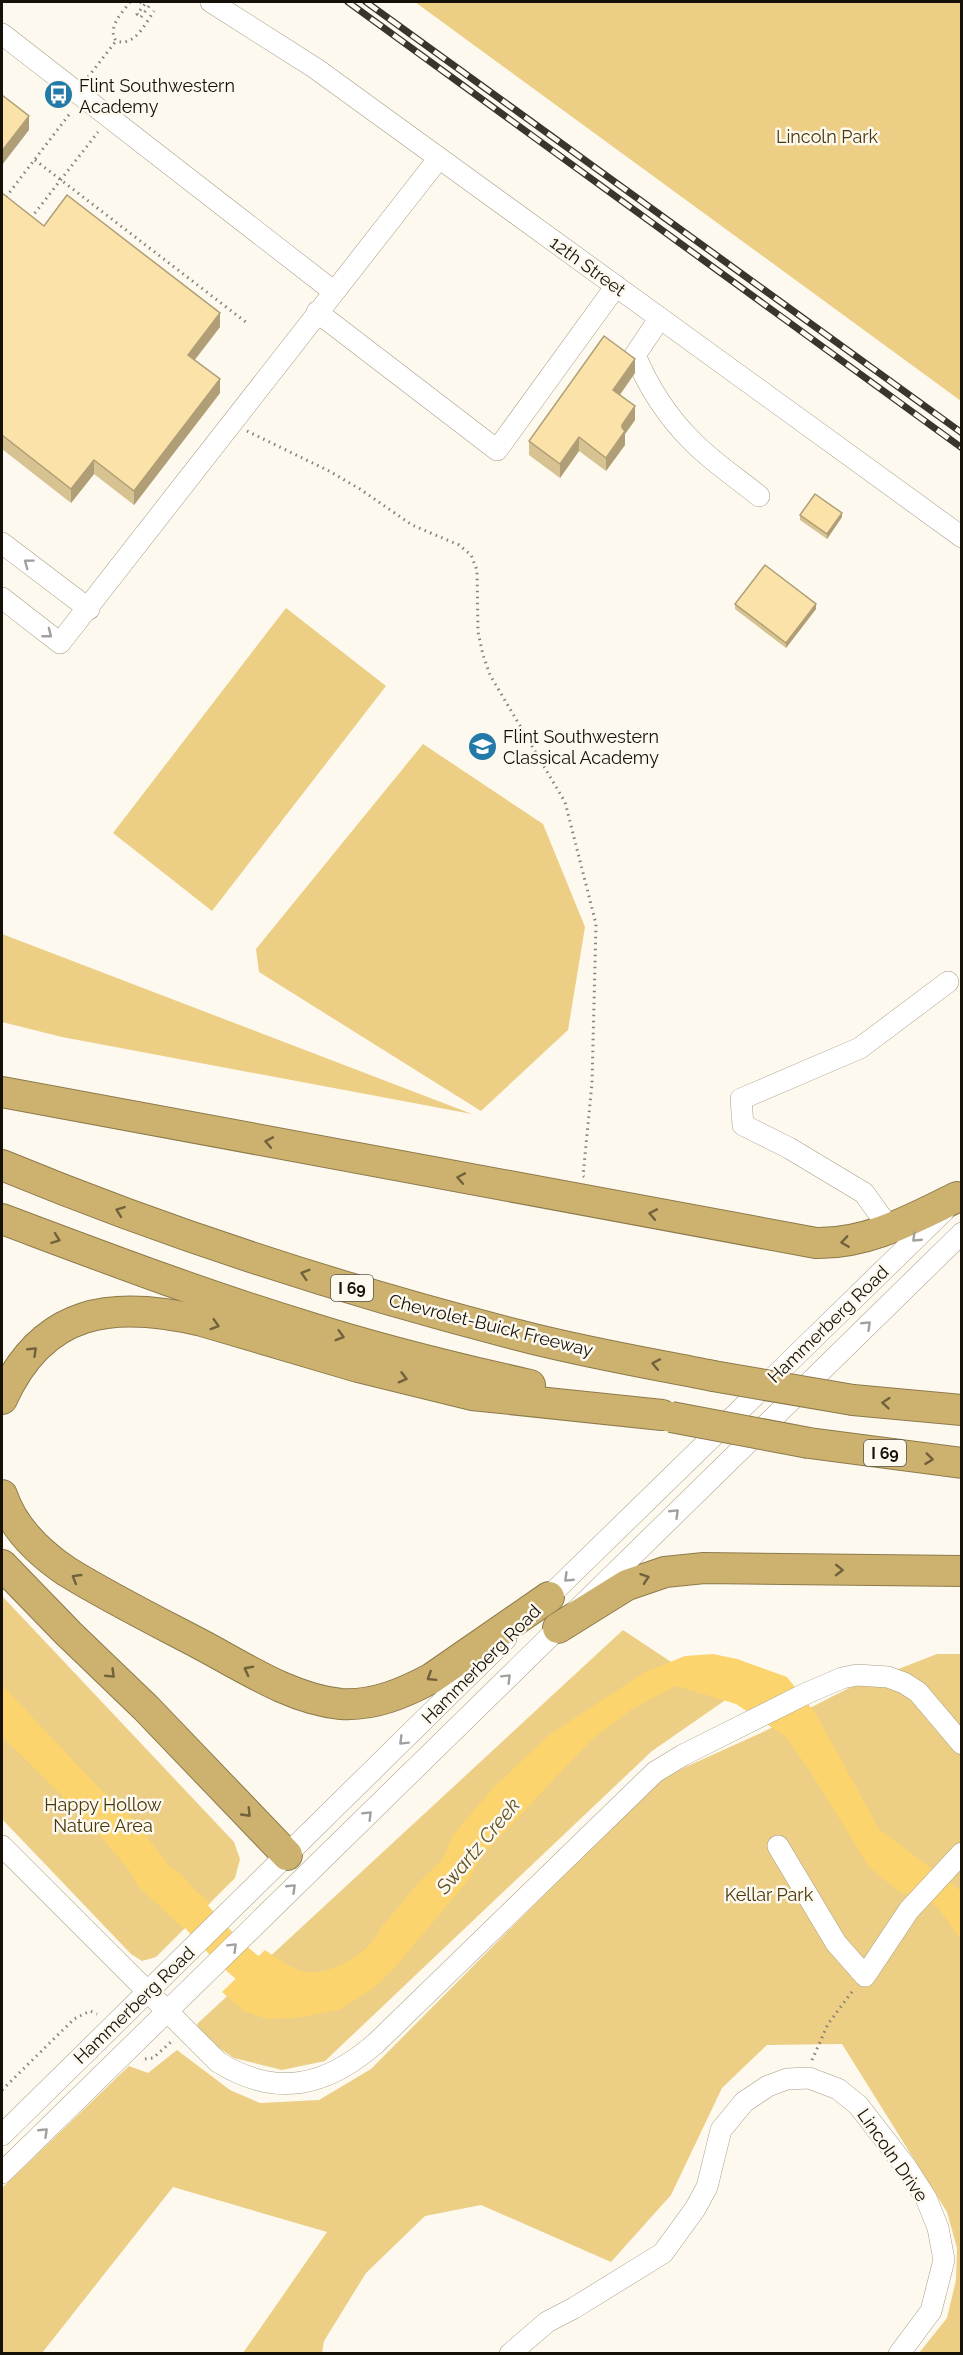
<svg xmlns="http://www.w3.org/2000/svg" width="963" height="2355" font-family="Raleway,sans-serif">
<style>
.green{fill:#ecce84}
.water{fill:#fcd46e}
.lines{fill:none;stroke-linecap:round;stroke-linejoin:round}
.river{stroke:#fcd46e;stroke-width:32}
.minor-casing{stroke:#a79d86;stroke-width:22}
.highway-casing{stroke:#8d7a4b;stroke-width:32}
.path{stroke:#868279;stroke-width:3;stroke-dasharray:1.5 4.5;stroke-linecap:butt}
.minor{stroke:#fff;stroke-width:21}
.highway{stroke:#cdb26f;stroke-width:30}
.rail-casing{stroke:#39352d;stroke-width:7}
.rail{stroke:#fdf9ef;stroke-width:4.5;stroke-dasharray:14;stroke-linecap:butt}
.highway-bridge-casing{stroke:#8d7a4b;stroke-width:32;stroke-linecap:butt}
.highway-bridge{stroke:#cdb26f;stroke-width:30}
.wall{fill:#d7c291}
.shaded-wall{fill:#af9e76}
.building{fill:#fae2a9;stroke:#af9e76;stroke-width:1.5}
.oneway{stroke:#a1a09d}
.oneway2{stroke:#71623c}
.labels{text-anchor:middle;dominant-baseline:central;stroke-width:5;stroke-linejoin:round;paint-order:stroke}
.shield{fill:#fdf9ef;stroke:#5b574e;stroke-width:1.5}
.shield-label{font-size:16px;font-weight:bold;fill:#151109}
.poi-label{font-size:18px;fill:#151109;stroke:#fdf9ef;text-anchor:start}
.park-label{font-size:18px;fill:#47370a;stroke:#fdf9ef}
.street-label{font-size:18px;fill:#151109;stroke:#fdf9ef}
.water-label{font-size:20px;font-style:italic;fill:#625127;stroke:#fdf9ef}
</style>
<rect width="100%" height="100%" fill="#fdf9ef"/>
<g class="green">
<polygon points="415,2 961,2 961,401"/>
<polygon points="286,608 386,686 212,911 113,833"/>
<polygon points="423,744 543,824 585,927 568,1030 481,1111 259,972 256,949"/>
<polygon points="2,934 472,1114 62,1037 2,1022"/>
<polygon points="2,1596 234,1842 240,1859 235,1878 156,1957 142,1961 131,1954 2,1819"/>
<polygon points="623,1630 727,1699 652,1751 325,2061 282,2070 234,2058 203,2037 197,2024"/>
<polygon points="937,1654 961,1654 961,2353 919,2353 947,2318 956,2280 957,2248 947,2212 842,2044 767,2045 722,2088 671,2195 611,2262 481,2205 425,2216 366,2273 324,2341 322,2353 243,2353 327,2232 173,2187 42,2353 2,2354 2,2188 129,2066 148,2073 177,2050 230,2090 260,2103 319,2100 371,2069 659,1779 763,1732 847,1689"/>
</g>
<g class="water">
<path d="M713,1654L737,1659L787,1677L816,1714L879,1829L961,1891V1940L937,1906L897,1890L869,1867L810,1771L785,1736L736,1704L676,1686L632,1709L591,1740L494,1843L481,1857L470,1878L396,1966L375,1987L339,2010L295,2018L267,2019L245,2012L222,1992L265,1950C277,1958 292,1970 307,1972C331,1976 372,1951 380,1929L419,1882L443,1859L453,1835L494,1787L549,1735L645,1672L685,1656Z"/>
<polygon points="2,1685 104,1793 122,1805 174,1872 210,1903 184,1929 138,1886 127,1867 78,1811 2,1737"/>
</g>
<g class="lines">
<path class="river" d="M168,1884C202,1922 235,1967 282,1990"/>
<defs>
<g id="minor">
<polyline points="211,2 315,68 962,537"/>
<polyline points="2,34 333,291"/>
<polyline points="317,312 497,450 616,286"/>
<path d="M660,318L635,355C648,386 667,416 691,440C711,461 737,478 759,496"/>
<polyline points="2,543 89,609"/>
<polyline points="2,598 60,643 439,158"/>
<polyline points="890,1229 864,1193 789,1148 743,1125 741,1099 860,1048 948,982"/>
<polyline points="539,1606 944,1211"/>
<path d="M2,1846L218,2062C276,2098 326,2087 376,2043L655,1772L683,1755L807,1693L842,1678L857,1675L888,1677L904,1683L918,1692L962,1744"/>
<polyline points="778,1846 836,1943 865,1976 909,1910 962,1853"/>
<polyline points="2,2135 506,1639"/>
<polyline points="2,2173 962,1233"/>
<polyline points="510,2354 547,2322 574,2308 663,2253 695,2209 707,2187 721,2130 744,2102 768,2086 787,2079 809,2078 838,2089 858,2105 906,2167 926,2198 938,2228 944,2260 931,2311 899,2354"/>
</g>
<g id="highway">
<path d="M2,1092L816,1243C868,1244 912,1219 957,1197"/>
<path d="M2,1165C169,1234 343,1290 518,1335C582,1352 648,1363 713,1376"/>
<path d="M2,1219C101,1256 200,1294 302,1325C377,1349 454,1368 530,1385"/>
<path d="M2,1399C43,1308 113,1300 202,1321L358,1367L472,1395L662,1415"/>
<polyline points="853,1400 962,1410"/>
<polyline points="809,1443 962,1463"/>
<path d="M2,1495C13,1528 38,1552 66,1571C108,1597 154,1620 198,1643C242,1666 290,1699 341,1704C374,1706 404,1693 432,1678L549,1597"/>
<polyline points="2,1565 69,1634 146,1708 287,1855"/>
<polyline points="558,1628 627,1585 665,1572 704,1568 962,1571"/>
</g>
</defs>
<use href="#minor" class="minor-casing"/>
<use href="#highway" class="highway-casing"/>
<g class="path">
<path d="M130,2C122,13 107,27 116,41C135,47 145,24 154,11"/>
<polyline points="140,2 145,4 137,14 141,17"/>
<polyline points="141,17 152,2"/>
<polyline points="88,77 116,41"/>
<polyline points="35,160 247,323"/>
<polyline points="6,197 71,112"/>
<polyline points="31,218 98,132"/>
<polyline points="247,431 329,471 360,489 412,525 459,545 471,555 477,570 478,632 483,655 490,675 565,802 596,924 592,1083 583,1176 584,1177"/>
<polyline points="145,2059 153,2058 171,2042"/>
<polyline points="812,2060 828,2024 854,1989"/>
<polyline points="2,2090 74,2019 90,2011 97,2014"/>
</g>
<use href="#minor" class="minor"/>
<use href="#highway" class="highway"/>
<defs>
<g id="rail">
<polyline points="348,2 962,448"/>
<polyline points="366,2 962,433"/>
</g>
</defs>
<use href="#rail" class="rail-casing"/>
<use href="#rail" class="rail"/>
<defs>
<g id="highway-bridge">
<polyline points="713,1376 853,1400"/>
<polyline points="671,1417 809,1443"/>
</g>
</defs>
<use href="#highway-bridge" class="highway-bridge-casing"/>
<use href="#highway-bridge" class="highway-bridge"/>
</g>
<g class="wall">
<polygon points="2,193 44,226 220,327 195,360 220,393 134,505 94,474 71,503 2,449"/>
<polygon points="635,373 620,395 635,420 625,434 625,445 606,471 579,451 560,478 529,455 529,441"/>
<polygon points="800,515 842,517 827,539 800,520"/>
<polygon points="735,604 816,609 786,648 735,609"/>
</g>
<g class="shaded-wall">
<polygon points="29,116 29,130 2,165 2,151"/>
<polygon points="220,313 220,327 188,368 188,355"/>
<polygon points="635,359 635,373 613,404 613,390"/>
<polygon points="220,379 220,393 134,505 134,491"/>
<polygon points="635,406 635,420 625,434 625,445 606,471 606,458 622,425"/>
<polygon points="579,437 579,451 560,478 560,464"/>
<polygon points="94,460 94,474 71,503 71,489"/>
<polygon points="842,513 842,517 827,539 827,534"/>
<polygon points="816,604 816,609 786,648 786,643"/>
</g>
<g class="building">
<polygon points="2,95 29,116 2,151"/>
<polygon points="2,193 44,226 67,195 220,313 188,355 220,379 134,491 94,460 71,489 2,435"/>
<polygon points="604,336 635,359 613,390 635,406 622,425 622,428 625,431 606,458 579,437 560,464 529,441"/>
<polygon points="815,494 842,513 827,534 800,515"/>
<polygon points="765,565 816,604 786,643 735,604"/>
</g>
<defs><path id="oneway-chevron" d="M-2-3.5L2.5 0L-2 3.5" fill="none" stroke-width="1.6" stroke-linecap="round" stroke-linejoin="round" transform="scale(1.5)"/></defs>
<g class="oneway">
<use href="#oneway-chevron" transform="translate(28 563) rotate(-143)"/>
<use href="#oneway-chevron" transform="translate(48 634) rotate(38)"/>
<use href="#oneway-chevron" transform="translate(916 1238) rotate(136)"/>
<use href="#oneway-chevron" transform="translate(867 1325) rotate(-44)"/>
<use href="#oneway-chevron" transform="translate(675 1513) rotate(-44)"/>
<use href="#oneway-chevron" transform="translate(568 1578) rotate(136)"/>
<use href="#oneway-chevron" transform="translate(507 1678) rotate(-45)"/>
<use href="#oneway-chevron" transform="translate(403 1741) rotate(135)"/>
<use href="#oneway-chevron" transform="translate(368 1815) rotate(-45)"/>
<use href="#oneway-chevron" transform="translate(292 1888) rotate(-44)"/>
<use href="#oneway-chevron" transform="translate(233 1947) rotate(-45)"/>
<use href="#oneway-chevron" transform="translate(44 2132) rotate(-44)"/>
</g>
<g class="oneway2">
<use href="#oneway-chevron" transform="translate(269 1142) rotate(-169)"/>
<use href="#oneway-chevron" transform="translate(461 1178) rotate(-169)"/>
<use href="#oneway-chevron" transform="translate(120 1211) rotate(-160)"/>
<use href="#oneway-chevron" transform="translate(653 1214) rotate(-169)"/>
<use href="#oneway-chevron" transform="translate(56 1239) rotate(20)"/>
<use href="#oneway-chevron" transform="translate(845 1242) rotate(172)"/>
<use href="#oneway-chevron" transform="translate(305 1274) rotate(-163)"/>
<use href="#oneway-chevron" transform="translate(215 1325) rotate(17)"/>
<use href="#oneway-chevron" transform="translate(340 1336) rotate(16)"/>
<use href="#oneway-chevron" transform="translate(33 1351) rotate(-44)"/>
<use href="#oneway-chevron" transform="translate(656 1364) rotate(-169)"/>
<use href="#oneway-chevron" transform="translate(403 1378) rotate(15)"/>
<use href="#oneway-chevron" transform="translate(886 1403) rotate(-175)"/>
<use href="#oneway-chevron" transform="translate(929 1459) rotate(7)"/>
<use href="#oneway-chevron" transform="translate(839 1570) rotate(1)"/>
<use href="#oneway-chevron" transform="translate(76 1578) rotate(-149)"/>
<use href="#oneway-chevron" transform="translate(645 1578) rotate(-19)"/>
<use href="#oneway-chevron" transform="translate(248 1670) rotate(-152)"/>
<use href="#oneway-chevron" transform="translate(111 1674) rotate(44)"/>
<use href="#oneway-chevron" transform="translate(431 1677) rotate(148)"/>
<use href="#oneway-chevron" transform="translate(247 1813) rotate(46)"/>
</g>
<defs>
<symbol id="bus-disc" viewBox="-11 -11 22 22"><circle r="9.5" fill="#237aa9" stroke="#fdf9ef"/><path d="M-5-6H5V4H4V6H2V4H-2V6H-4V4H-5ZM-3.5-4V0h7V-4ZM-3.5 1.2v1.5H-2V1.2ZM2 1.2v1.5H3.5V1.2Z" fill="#fff"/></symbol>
<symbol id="school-disc" viewBox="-11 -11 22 22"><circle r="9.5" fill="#237aa9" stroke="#fdf9ef"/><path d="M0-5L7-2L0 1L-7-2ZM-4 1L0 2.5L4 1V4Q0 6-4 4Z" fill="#fff"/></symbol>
</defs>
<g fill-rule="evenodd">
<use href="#bus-disc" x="42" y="78" width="33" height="33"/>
<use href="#school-disc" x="466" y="730" width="33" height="33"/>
</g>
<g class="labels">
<g class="shield">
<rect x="331" y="1275" width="42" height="26" rx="4.5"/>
<rect x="864" y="1440" width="42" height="26" rx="4.5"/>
</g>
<g class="shield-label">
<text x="352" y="1288">I 69</text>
<text x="885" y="1453">I 69</text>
</g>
<g class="poi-label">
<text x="79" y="85">Flint Southwestern<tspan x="79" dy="21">Academy</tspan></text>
<text x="503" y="736">Flint Southwestern<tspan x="503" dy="21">Classical Academy</tspan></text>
</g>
<g class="park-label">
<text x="827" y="136">Lincoln Park</text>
<text x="103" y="1804">Happy Hollow<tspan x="103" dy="21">Nature Area</tspan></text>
<text x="769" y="1894">Kellar Park</text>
</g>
<g class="street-label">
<text transform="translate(588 266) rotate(36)">12th Street</text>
<text transform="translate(828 1324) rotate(-44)">Hammerberg Road</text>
<text transform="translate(491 1325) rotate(14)">Chevrolet-Buick Freeway</text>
<text transform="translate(481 1664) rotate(-45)">Hammerberg Road</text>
<text transform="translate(134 2005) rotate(-44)">Hammerberg Road</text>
<text transform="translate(893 2155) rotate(55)">Lincoln Drive</text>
</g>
<g class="water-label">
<text transform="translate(478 1846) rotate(-50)">Swartz Creek</text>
</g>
</g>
<rect width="963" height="2355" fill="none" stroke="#151109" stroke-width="6"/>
</svg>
